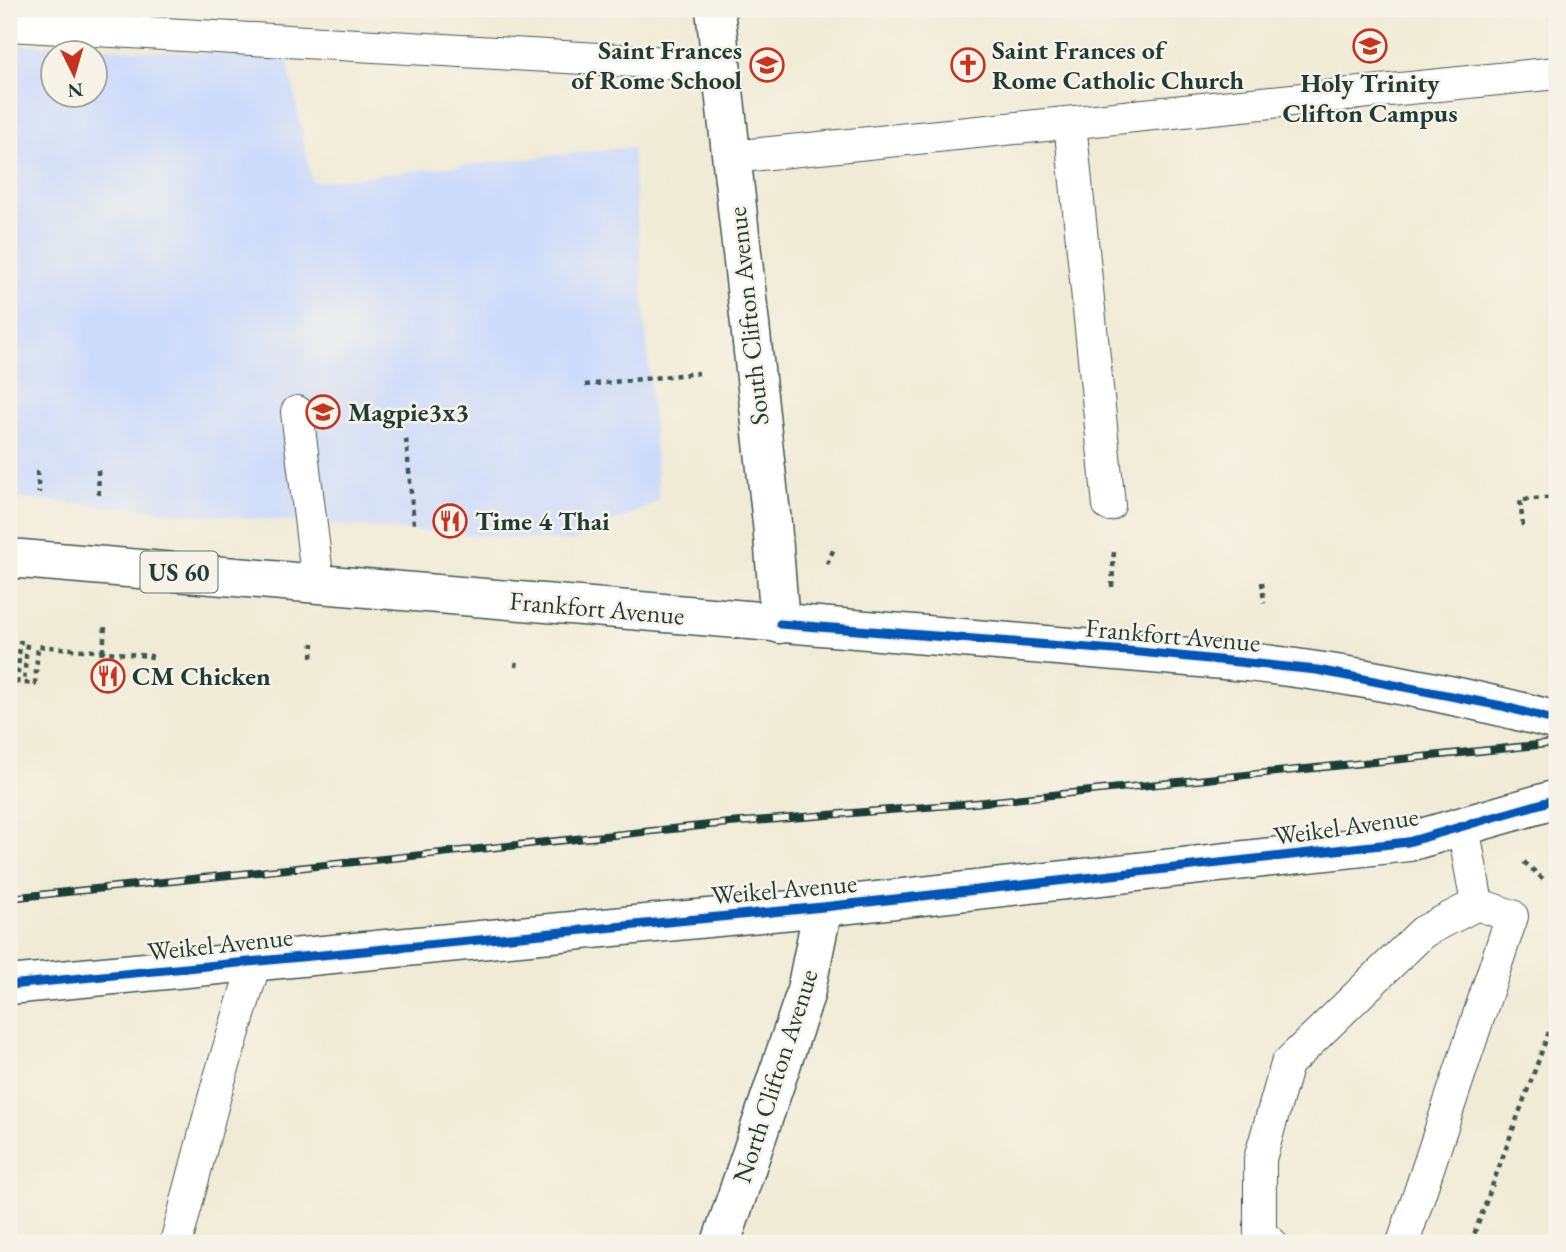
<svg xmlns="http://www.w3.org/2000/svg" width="1566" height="1252" font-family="'EB Garamond',serif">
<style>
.built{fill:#cddbfa;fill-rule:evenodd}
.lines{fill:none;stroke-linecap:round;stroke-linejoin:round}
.lane-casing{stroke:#3e574c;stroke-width:34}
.street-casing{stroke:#3e574c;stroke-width:41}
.primary-casing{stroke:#3e574c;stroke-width:41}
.path{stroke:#3e574c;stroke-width:4.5;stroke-dasharray:5 5;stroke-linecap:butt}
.lane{stroke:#fff;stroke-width:32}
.street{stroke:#fff;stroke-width:38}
.primary{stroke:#fff;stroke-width:38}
.rail-casing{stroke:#1f3d34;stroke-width:8}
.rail{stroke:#f7f3e8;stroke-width:5;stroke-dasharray:16;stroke-linecap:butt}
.cycleway-casing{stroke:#f7f3e8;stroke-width:13}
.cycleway{stroke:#0057b8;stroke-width:9}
.labels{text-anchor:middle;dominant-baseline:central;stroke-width:5;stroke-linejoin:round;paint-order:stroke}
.shield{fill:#f7f3e8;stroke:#60746a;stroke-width:2}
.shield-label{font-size:24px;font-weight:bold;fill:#1f3d34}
.poi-label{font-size:26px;font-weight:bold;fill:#1f3d34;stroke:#f7f3e8;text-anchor:start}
.street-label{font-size:26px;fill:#1f3d34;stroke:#f7f3e8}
</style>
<rect width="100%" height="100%" fill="#f7f3e8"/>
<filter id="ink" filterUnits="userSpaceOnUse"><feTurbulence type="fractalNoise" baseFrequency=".0143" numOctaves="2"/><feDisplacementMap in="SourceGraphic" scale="14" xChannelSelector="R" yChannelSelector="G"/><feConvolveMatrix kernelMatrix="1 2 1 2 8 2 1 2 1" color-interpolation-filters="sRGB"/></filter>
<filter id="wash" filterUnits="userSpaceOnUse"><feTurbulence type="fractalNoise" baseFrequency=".00686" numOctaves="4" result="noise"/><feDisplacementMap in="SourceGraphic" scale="28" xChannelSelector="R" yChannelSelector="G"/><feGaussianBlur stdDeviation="1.57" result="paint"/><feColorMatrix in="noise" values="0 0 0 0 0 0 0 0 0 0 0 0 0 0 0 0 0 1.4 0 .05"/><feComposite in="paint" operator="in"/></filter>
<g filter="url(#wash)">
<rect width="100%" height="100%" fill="#f0ebd5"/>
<path class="built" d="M9,44L287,57L312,182L632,147L659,501L572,542L345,526L9,498ZM52,52H94V94H52Z"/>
</g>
<g filter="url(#ink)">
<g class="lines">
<defs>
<g id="lane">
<polyline points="9,25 721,66"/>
<polyline points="1070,123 1109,505"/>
<polyline points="731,157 1557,73"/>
<polyline points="297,412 318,583"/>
<polyline points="1463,826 1477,904"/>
<polyline points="176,1243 216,1091 255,962"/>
<polyline points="1271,1243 1260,1234 1260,1159 1287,1064 1423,932 1477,904 1512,916 1403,1243"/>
</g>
<g id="street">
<polyline points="715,9 772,523 780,624"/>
<polyline points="9,985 823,907 1408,842 1557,799"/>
<polyline points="721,1243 805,995 823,907"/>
</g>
<path id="primary" d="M9,558L1248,662C1353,674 1456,694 1557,721"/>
</defs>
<use href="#lane" class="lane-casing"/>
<use href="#street" class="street-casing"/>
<use href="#primary" class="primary-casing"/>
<g class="path">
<polyline points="585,385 699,373"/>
<polyline points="406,439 414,524"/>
<polyline points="98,470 99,498"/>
<polyline points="37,471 39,493"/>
<polyline points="450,526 450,521"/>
<polyline points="1523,526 1520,500 1557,497"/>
<polyline points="827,564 835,546"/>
<polyline points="1262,582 1264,603"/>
<polyline points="1112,587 1114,550"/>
<polyline points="9,638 10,618"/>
<polyline points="103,652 105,626"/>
<polyline points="312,657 313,643"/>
<polyline points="516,667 517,660"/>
<polyline points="9,685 17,686 20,642 27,643 24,683 35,684 38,646 151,656 150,659"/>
<polyline points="1524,862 1543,879"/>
<polyline points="1471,1243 1557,1010"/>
</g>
<use href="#lane" class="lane"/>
<use href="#street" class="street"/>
<use href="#primary" class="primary"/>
<defs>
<polyline id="rail" points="9,898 729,823 975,803 1557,743"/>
</defs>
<use href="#rail" class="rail-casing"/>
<use href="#rail" class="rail"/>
<defs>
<g id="cycleway">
<polyline points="780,624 1140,652 1317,670 1502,706 1557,721"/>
<polyline points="9,985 823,907 1408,842 1557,799"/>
</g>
</defs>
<use href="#cycleway" class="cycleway-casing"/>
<use href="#cycleway" class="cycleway"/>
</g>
</g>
<defs>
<symbol id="school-ring" viewBox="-11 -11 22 22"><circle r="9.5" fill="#f7f3e8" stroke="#c8321e" stroke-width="1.5"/><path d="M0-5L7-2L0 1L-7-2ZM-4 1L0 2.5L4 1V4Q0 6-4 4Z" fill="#c8321e"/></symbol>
<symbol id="church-ring" viewBox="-11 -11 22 22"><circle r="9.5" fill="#f7f3e8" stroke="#c8321e" stroke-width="1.5"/><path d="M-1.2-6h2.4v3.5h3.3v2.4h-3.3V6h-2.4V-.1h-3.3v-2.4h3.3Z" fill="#c8321e"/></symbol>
<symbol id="restaurant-ring" viewBox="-11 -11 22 22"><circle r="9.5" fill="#f7f3e8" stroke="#c8321e" stroke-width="1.5"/><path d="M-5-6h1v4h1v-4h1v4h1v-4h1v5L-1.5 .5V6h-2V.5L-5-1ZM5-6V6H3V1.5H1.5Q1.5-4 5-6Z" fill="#c8321e"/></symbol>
</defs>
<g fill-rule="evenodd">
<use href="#school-ring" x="1351" y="27" width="38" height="38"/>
<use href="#school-ring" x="748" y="46" width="38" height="38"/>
<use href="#church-ring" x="949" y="46" width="38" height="38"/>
<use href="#school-ring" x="304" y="393" width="38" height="38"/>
<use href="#restaurant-ring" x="431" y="502" width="38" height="38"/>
<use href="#restaurant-ring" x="89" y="657" width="38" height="38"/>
</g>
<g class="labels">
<rect class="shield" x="140.5" y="551.5" width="77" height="41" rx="5"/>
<g class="shield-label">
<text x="179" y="572">US 60</text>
</g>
<g class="poi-label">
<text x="742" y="50" text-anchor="end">Saint Frances<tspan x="742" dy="30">of Rome School</tspan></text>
<text x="992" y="50">Saint Frances of<tspan x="992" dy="30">Rome Catholic Church</tspan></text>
<text x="1370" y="83" text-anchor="middle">Holy Trinity<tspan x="1370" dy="30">Clifton Campus</tspan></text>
<text x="348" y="412">Magpie3x3</text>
<text x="475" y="521">Time 4 Thai</text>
<text x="132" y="676">CM Chicken</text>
</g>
<g class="street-label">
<text transform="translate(748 316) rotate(-96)">South Clifton Avenue</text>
<text transform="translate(597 608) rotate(5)">Frankfort Avenue</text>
<text transform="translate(1173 635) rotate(5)">Frankfort Avenue</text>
<text transform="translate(1346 826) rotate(-8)">Weikel Avenue</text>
<text transform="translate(784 889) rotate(-5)">Weikel Avenue</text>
<text transform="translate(220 944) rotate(-6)">Weikel Avenue</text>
<text transform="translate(775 1076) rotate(-72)">North Clifton Avenue</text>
</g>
</g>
<rect width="1566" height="1252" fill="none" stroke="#f7f3e8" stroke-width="35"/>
<g transform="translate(74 74) rotate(175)"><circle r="33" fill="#f7f3e8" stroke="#a1aaa0" stroke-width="2"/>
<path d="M0-5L12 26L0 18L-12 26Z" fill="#c8321e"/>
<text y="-10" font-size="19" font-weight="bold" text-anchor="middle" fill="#1f3d34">N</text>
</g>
</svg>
